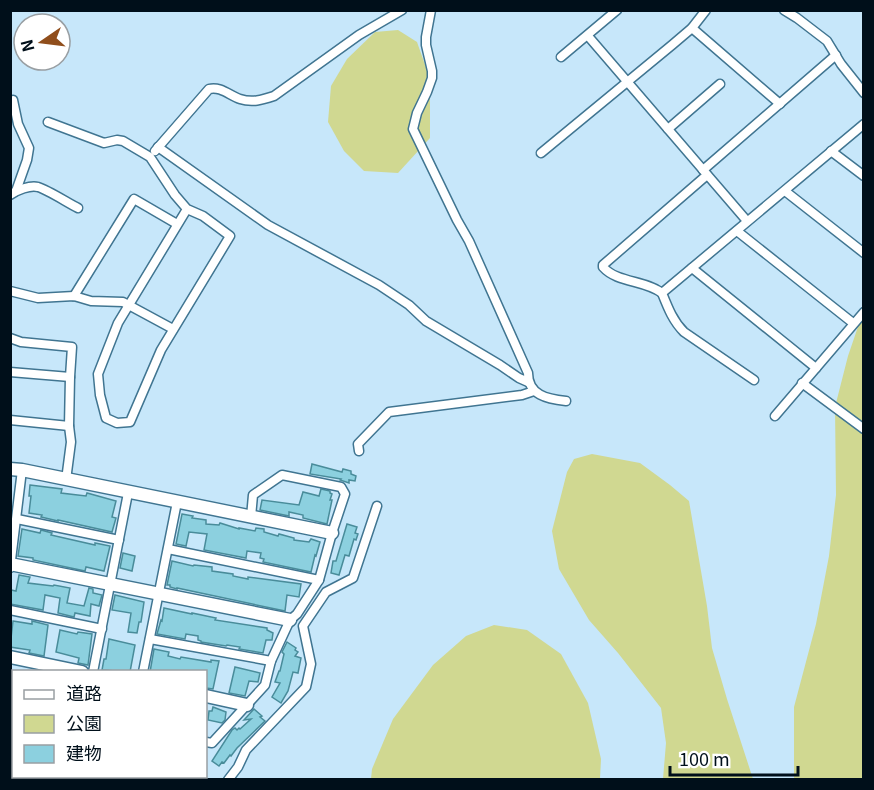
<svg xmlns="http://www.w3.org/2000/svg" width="874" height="790" font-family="Georgia,'Noto Sans JP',serif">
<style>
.green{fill:#d0d891}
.building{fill:#8cd0df;stroke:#498c9a;stroke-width:1.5}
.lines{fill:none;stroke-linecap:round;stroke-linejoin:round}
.street-casing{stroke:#407591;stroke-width:11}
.secondary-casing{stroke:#407591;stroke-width:15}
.street{stroke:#fff;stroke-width:8}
.secondary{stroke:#fff;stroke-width:12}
</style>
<rect width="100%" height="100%" fill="#c7e7fa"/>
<g class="green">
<polygon points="398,30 417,42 430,79 430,138 398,173 364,171 344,151 328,122 331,86 347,59 375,32"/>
<polygon points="863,312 863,779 794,780 794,707 816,624 829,556 836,495 835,407 848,356"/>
<polygon points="592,454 640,463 670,485 689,501 707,606 712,648 727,699 753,779 663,779 666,743 661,708 618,653 589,620 559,569 552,531 567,472 574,459"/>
<polygon points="494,625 527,630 561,654 588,703 601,759 600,779 371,779 372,769 393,719 433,665 466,636"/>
</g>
<g class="building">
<polygon points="312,464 342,472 343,469 351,471 351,474 356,476 355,481 349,480 349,483 340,480 341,479 310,474"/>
<polygon points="30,485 62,489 61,493 86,496 87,493 116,501 112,517 116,518 112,532 58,520 58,521 41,517 42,515 29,513 31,496 29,496"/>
<polygon points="321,489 330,491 330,493 332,494 330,500 332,500 327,524 303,518 303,515 289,512 289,516 260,510 262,500 299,505 303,492 319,496"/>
<polygon points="182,514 193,516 192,518 206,520 206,524 219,525 220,523 239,529 239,528 255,531 256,528 264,529 264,532 278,536 279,534 294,538 294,540 309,542 311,539 320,542 316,556 315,555 311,572 263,562 264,559 260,558 261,553 247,551 246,558 204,550 207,534 189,532 186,546 176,544"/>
<polygon points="347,524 357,527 355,533 358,534 356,540 354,539 349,556 345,555 339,575 331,573 333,561 336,561"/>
<polygon points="22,529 40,533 41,530 52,533 51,535 95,545 95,543 110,546 104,571 86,567 85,571 33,560 33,558 18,556"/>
<polygon points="123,553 135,556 132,571 120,568"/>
<polygon points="172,561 193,566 194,565 212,567 212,571 233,574 233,576 248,579 248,577 301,584 299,597 287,595 285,611 177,588 177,589 170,587 170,585 167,585"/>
<polygon points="19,575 30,577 28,583 53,586 54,585 70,588 67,603 84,606 89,588 93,589 93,593 102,595 99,606 91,604 90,616 75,613 74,617 58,613 60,598 45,595 43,610 10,604 11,590 16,591"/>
<polygon points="115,595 144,602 141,622 139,622 137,633 128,632 131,613 112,610"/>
<polygon points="164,608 192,614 192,613 216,618 215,620 267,628 267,630 273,633 272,640 266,640 263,653 239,649 240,647 227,645 226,646 201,642 201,641 198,640 198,636 186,634 185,639 157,634 161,620 162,621"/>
<polygon points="13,621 32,624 32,621 48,625 44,656 29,653 30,650 10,647"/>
<polygon points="60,630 77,634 78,632 92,634 88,665 78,663 79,658 56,652"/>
<polygon points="109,639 135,645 130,672 102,670 104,659 106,659"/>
<polygon points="287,642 296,648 295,650 298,652 295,656 301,658 298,673 293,672 288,691 281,703 272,697 280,683 275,682 279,671 280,671 284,654 282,652"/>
<polygon points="154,649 169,652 168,656 180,659 181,657 211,662 211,660 219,661 213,689 206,688 206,672 150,672"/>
<polygon points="235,667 260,673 258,682 249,681 245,696 229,693"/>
<polygon points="213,707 226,712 225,720 222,723 208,720 209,711 212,711"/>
<polygon points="254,709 262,716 260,717 265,721 237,748 231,756 230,755 224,763 222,762 219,766 212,761 232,730 235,728 237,730 239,728 240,729 251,719 244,720"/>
</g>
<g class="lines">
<defs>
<g id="street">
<path d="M431,10L426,37V45L432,71V78L427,92L417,113L413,129L457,220L469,241L528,373C528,395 547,399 566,401"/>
<polyline points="784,10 797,18 827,41 841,64 864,93"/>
<polyline points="692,28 780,104"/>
<polyline points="588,36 747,221"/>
<polyline points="561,57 617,10"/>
<polyline points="10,101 13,100 18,124 29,148 27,160 16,191"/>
<polyline points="48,122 104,143 117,140 123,141 150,157 175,195 187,209 203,216 230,236 161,350 130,422 117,423 106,418 100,395 98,374 118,323 187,209"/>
<polyline points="668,129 720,84"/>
<polyline points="158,147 268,225 379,285 409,305 426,321 500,365 519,378 528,382"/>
<path d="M155,151L209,89C221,86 230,96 240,99C252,103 262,100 274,96L359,35L402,10"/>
<polyline points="831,151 864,176"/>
<polyline points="541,153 672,45 692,28 706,10"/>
<polyline points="703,170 836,55"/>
<polyline points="785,191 864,253"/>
<path d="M10,195C17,190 30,185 38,187C48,190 68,203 78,208"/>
<polyline points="737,231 853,323"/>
<polyline points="692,268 816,368"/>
<polyline points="10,291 38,298 74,296 91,301 123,302 173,329"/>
<path d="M662,293C645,280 617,283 603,267V265L707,175"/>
<polyline points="74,296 134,199 177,224"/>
<polyline points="10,338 21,342 72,347 70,377 69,426 71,442 66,480"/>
<polyline points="10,372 70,377"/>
<path d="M754,380L684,332C673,321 668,308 662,293L864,124"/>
<polyline points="802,383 864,429"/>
<polyline points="775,416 864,312"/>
<polyline points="10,420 69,426"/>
<polyline points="359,451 358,444 389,412 522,395 534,391"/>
<polyline points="17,519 119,540"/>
<polyline points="168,549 319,580"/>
<polyline points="10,568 22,470"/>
<polyline points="10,610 102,629"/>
<polyline points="150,639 271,661"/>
<polyline points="93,672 128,493"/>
<polyline points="143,672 177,502"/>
<polyline points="206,742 212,743 265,685 271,661 290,620 297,614 319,580 332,533 345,494 341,487 282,475 253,495 251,517"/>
<polyline points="228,780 238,767 246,750 306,687 311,664 303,626 326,592 353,578 377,506"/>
</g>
<g id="secondary">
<polyline points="10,469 22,470 332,533"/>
<polyline points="10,564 290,620"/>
<polyline points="10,657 82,672"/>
<polyline points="206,696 247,705"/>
</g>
</defs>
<use href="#street" class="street-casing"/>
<use href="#secondary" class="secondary-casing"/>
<use href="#street" class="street"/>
<use href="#secondary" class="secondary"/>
</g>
<rect width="874" height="790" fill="none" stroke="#000f1a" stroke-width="24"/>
<rect x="12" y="670" width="195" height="108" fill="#ffffff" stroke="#999fa3" stroke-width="1.5"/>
<rect x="24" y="690" width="30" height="9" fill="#ffffff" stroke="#999fa3" stroke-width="1.5"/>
<text x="66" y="700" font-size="18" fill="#000f1a">道路</text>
<rect x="24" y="715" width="30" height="18" fill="#d0d891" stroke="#999fa3" stroke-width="1.5"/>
<text x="66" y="730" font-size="18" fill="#000f1a">公園</text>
<rect x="24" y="745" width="30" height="18" fill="#8cd0df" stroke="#999fa3" stroke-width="1.5"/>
<text x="66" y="760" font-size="18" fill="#000f1a">建物</text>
<g transform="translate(42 42) rotate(256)"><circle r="28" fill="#ffffff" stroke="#999fa3" stroke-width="1.5"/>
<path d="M0-4.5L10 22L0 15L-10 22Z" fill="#904e1c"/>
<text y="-9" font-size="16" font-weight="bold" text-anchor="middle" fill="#000f1a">N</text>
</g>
<path d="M670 766v9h128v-9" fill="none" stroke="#000f1a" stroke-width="3"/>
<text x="679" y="766" font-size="18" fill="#000f1a" stroke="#ffffff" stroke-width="4.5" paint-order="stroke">100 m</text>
</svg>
